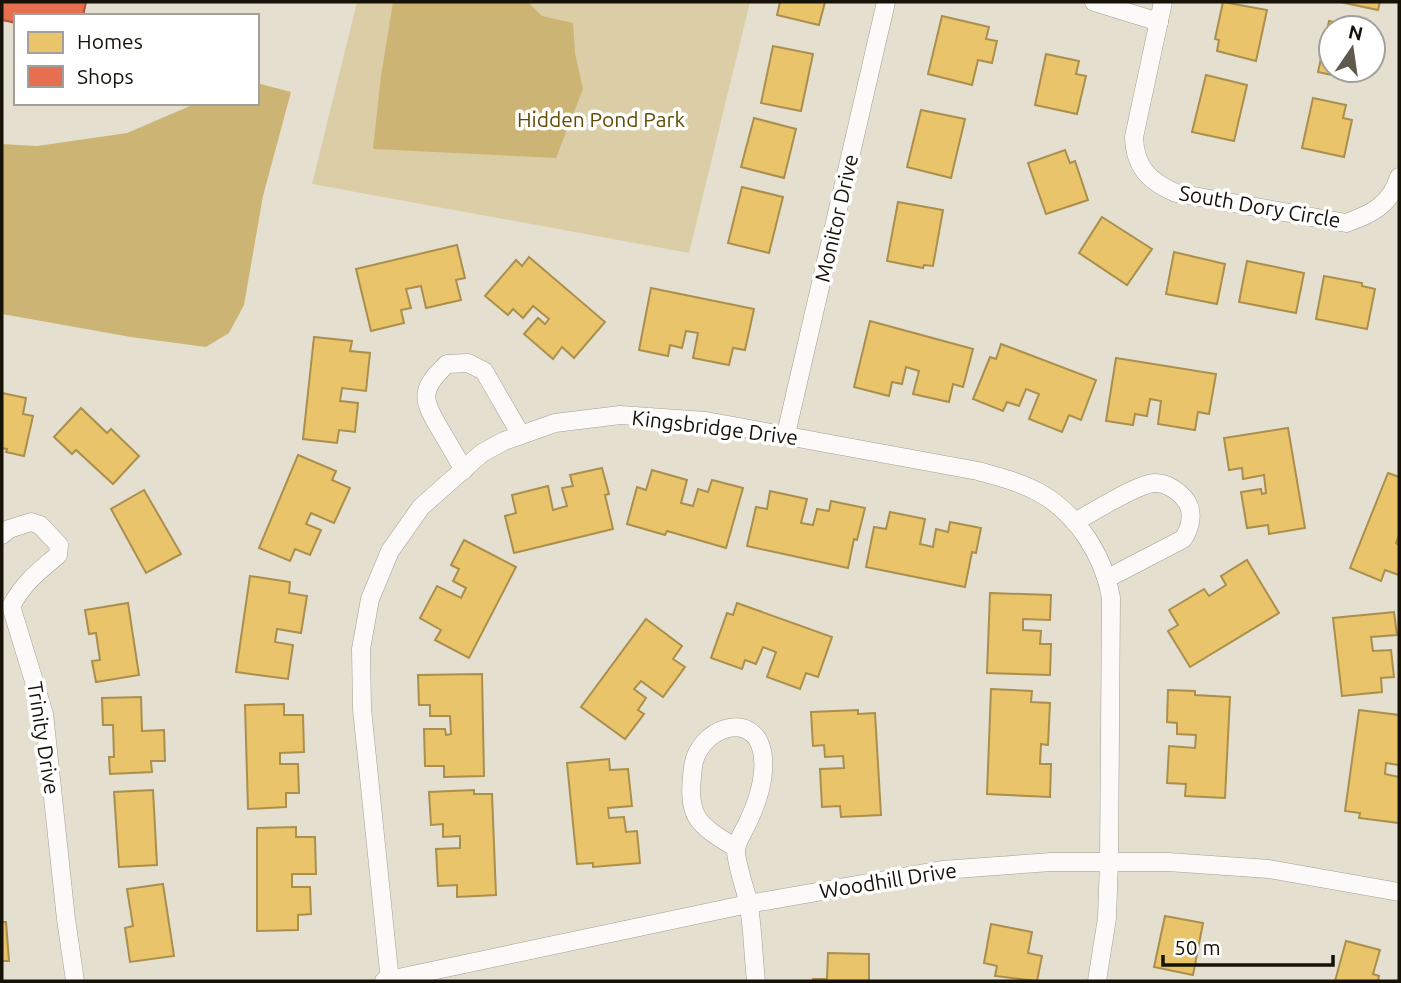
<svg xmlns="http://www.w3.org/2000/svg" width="1401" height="983" font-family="Ubuntu,sans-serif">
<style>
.green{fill:#dbcea7}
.water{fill:#ccb574}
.homes{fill:#e9c46a;stroke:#aa8f4d;stroke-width:2}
.shops{fill:#e76f51;stroke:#a8533b;stroke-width:2}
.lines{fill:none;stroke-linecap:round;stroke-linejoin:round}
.street-casing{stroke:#a39f92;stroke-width:19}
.street{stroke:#fbfaf8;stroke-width:18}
.labels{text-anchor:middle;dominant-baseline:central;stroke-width:7;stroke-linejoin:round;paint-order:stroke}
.park-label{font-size:21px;fill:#604c04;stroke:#fff}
.street-label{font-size:21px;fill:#161208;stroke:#fff}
</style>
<rect width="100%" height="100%" fill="#e4dfcf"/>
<polygon class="green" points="357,2 750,2 689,253 312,184"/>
<g class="water">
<polygon points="393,2 528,2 542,16 573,23 575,53 583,89 556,158 373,149 381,76"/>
<polygon points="257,83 291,92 263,196 244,305 229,333 206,347 131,337 2,314 2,144 37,146 127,133 197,103 257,103"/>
</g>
<g class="homes">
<polygon points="780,2 825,2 819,25 777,15"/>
<polygon points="1223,2 1267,10 1256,61 1217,51 1219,40 1215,39"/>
<polygon points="1340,2 1380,2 1378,10"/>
<polygon points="942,16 989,27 986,39 997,41 992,63 978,60 972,85 928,74"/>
<polygon points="1329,21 1362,28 1331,28 1331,70 1356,70 1354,80 1318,72"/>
<polygon points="773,46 813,54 801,111 761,103"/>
<polygon points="1046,54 1079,61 1076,74 1086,76 1077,114 1035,105"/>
<polygon points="1206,75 1247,85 1234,141 1192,132"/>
<polygon points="1313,98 1346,105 1343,118 1352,120 1344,157 1302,148"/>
<polygon points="921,110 965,119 951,178 907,167"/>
<polygon points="754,118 796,129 784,178 741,167"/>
<polygon points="1065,150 1070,163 1075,161 1088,200 1046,214 1028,163"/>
<polygon points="742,187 783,197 769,253 728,243"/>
<polygon points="898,202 943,210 933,266 924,265 923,268 887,261"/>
<polygon points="1102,217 1152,249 1127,285 1079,253"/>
<polygon points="457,245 465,278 456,280 461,300 426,308 421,286 406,289 411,308 401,310 404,323 371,331 356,269"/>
<polygon points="1174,252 1225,264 1217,304 1166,294"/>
<polygon points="529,257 605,322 574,358 562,347 553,359 524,334 538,318 545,324 549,319 533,306 523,318 513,309 508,315 485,296 516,260 522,266"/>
<polygon points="1247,261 1304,273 1296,313 1239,302"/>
<polygon points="1324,276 1362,283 1362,286 1375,289 1367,329 1316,319"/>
<polygon points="651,288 754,309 745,350 733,348 729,365 693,358 698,333 686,331 682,348 670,345 668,356 639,350"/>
<polygon points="870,321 973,349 963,387 953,384 949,402 913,394 919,371 906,367 902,384 892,382 889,396 854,387"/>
<polygon points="314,337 352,341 350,351 370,353 366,391 342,388 340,401 358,403 355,432 339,430 337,443 303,439"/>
<polygon points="1001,344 1096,380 1081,420 1069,415 1062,432 1029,419 1039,394 1026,389 1019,406 1007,402 1003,411 973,399 990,357 996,359"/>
<polygon points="1116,358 1216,374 1209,414 1198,412 1195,430 1158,424 1161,401 1150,399 1147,416 1135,414 1133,425 1106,421"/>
<polygon points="2,393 26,398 23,414 33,416 24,456 6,452 7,449 2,448"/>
<polygon points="81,408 107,433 111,429 139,456 113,484 76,450 72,454 54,437"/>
<polygon points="1288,428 1305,528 1269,534 1268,525 1247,528 1241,492 1261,489 1262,494 1266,493 1264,475 1243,479 1242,468 1229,470 1224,438"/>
<polygon points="298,455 336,471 332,480 350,488 334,523 311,513 306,524 321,530 310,555 295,549 290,561 259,548"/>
<polygon points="602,468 609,494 605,495 613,529 514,553 505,516 516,513 512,495 548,486 553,510 567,506 562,488 573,486 570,475"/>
<polygon points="652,470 687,480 681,503 693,506 698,489 708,492 712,480 743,488 726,548 667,531 665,535 627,524 637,487 646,490"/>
<polygon points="1388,473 1399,477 1399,536 1396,543 1399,545 1399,575 1385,570 1381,581 1350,568"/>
<polygon points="144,490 181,554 146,573 111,509"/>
<polygon points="770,491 807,499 801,523 813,525 817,509 829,511 831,501 865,508 857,540 854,539 848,568 747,546 756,507 767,509"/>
<polygon points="890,512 925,519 920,544 933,547 936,529 948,532 950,522 981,528 976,553 972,552 965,587 866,567 874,527 886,529"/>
<polygon points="464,540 516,567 469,658 435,640 441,630 420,618 437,586 461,598 466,588 453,581 459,569 451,565"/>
<polygon points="1247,560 1279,613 1190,667 1168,631 1178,625 1169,610 1204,589 1209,596 1226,585 1221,576"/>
<polygon points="250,576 290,582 289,593 307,596 301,633 277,629 275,642 293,645 288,679 236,672"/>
<polygon points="990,593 1051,595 1050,620 1023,619 1023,630 1041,631 1040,644 1051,644 1050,675 987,673"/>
<polygon points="128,603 139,675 96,682 92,661 100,660 96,633 89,634 85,610"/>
<polygon points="737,603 832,637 818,677 806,673 800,689 767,677 776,652 763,647 756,664 745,660 742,669 711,658 727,613 733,615"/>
<polygon points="1394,612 1397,635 1371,637 1373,651 1391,650 1394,677 1381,678 1382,692 1342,696 1333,618"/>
<polygon points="646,619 682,646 673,659 685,667 663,697 641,681 634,689 646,698 638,710 644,714 625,739 581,707"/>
<polygon points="482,674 484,776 444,777 444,766 425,766 424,729 445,729 446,735 451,734 450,716 430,716 430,705 419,705 418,675"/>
<polygon points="991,689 1032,691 1031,702 1050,703 1048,745 1041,744 1040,764 1051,764 1050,797 987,794"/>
<polygon points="1168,690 1195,691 1195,695 1230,697 1225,798 1185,796 1186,784 1167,783 1169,746 1195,748 1196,735 1177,734 1177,723 1167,722"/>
<polygon points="141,697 142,731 164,730 165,761 151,761 152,772 110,774 109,757 114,757 113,725 103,725 102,698"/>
<polygon points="284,704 284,715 303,715 304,752 280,753 280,764 298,764 299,793 286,793 286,807 248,809 245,705"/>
<polygon points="858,710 858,714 875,713 881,815 841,817 840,806 822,807 820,769 844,768 843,756 825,757 824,745 813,746 811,712"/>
<polygon points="1359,710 1399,715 1399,765 1386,763 1385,774 1399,777 1399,823 1359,818 1360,813 1345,811"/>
<polygon points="609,759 610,770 628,769 632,806 608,808 609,818 624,817 626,832 637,831 640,863 593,867 593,863 577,864 567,763"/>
<polygon points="153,790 157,865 119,867 114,792"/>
<polygon points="474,790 474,794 492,794 496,895 457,897 457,885 438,886 436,849 460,848 460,836 443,837 443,824 431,825 429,792"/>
<polygon points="296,827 296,837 315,837 316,874 292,874 292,887 310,887 311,914 298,915 298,930 257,931 257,828"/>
<polygon points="163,884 174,956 130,962 125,928 133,926 127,889"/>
<polygon points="1165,916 1203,923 1193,975 1154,967"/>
<polygon points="2,922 6,922 9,961 2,961"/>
<polygon points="991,924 1032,932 1028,953 1042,956 1037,981 995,976 997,966 984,963"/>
<polygon points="1346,941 1380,950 1373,974 1379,976 1378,981 1335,981"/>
<polygon points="828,953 869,954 869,981 813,981 813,979 827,979"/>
</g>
<polygon class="shops" points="2,2 86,2 83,16 16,16 16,23 2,20"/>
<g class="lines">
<defs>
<g id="street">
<polyline points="1094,2 1159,22"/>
<path d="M1163,2L1134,137C1135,168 1150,182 1176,193L1346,223C1372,214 1390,205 1399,177"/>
<polyline points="786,434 886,2"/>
<path d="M464,470C456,457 449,444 441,431C423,400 418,391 447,364L468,363L484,371L521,435"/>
<path d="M1075,522C1091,513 1139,483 1155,483C1168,483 1180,492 1187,502C1194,514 1190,529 1183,539L1108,578"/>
<path d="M2,535L9,529L31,522L40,525L59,545L58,555C36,574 26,580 11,606L44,714L66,919L75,981"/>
<path d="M736,848C695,823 687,817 693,767C698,728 753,709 762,751C767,775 757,804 747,824C744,831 737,841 736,849C735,859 745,889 748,901C753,927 753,955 756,981"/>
<polyline points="384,981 748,904 942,870 1051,862 1168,862 1269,869 1399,892"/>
<path d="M390,981L362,709L361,649L370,599L390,551L421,507L482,453L504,441L555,423L620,415L706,421L978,471C999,477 1020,482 1040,493C1077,514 1104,556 1111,598L1109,862L1107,918L1097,981"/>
</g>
</defs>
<use href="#street" class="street-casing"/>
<use href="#street" class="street"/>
</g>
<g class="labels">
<g class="park-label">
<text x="601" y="119">Hidden Pond Park</text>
</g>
<g class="street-label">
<text transform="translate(1260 206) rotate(10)">South Dory Circle</text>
<text transform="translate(836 218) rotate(-77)">Monitor Drive</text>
<text transform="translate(715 427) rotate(7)">Kingsbridge Drive</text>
<text transform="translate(44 738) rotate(81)">Trinity Drive</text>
<text transform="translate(888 880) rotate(-9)">Woodhill Drive</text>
</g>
</g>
<rect width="1401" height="983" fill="none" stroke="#161208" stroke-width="7"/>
<rect x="14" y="14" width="245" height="91" fill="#ffffff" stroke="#a2a09c" stroke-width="2"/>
<rect x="28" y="32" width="35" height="21" fill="#e9c46a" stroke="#a2a09c" stroke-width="2"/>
<text x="77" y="49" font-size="21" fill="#161208">Homes</text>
<rect x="28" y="66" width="35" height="21" fill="#e76f51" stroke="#a2a09c" stroke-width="2"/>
<text x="77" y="84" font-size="21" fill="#161208">Shops</text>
<g transform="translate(1352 49) rotate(13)"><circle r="33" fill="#ffffff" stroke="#a2a09c" stroke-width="2"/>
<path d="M0-5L12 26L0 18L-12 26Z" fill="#5e5a4e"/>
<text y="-10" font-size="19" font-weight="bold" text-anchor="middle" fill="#161208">N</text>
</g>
<path d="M1163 955v10h170v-10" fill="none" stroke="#161208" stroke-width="3.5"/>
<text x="1174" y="955" font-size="21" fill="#161208" stroke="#ffffff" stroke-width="5" paint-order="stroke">50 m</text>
</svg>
